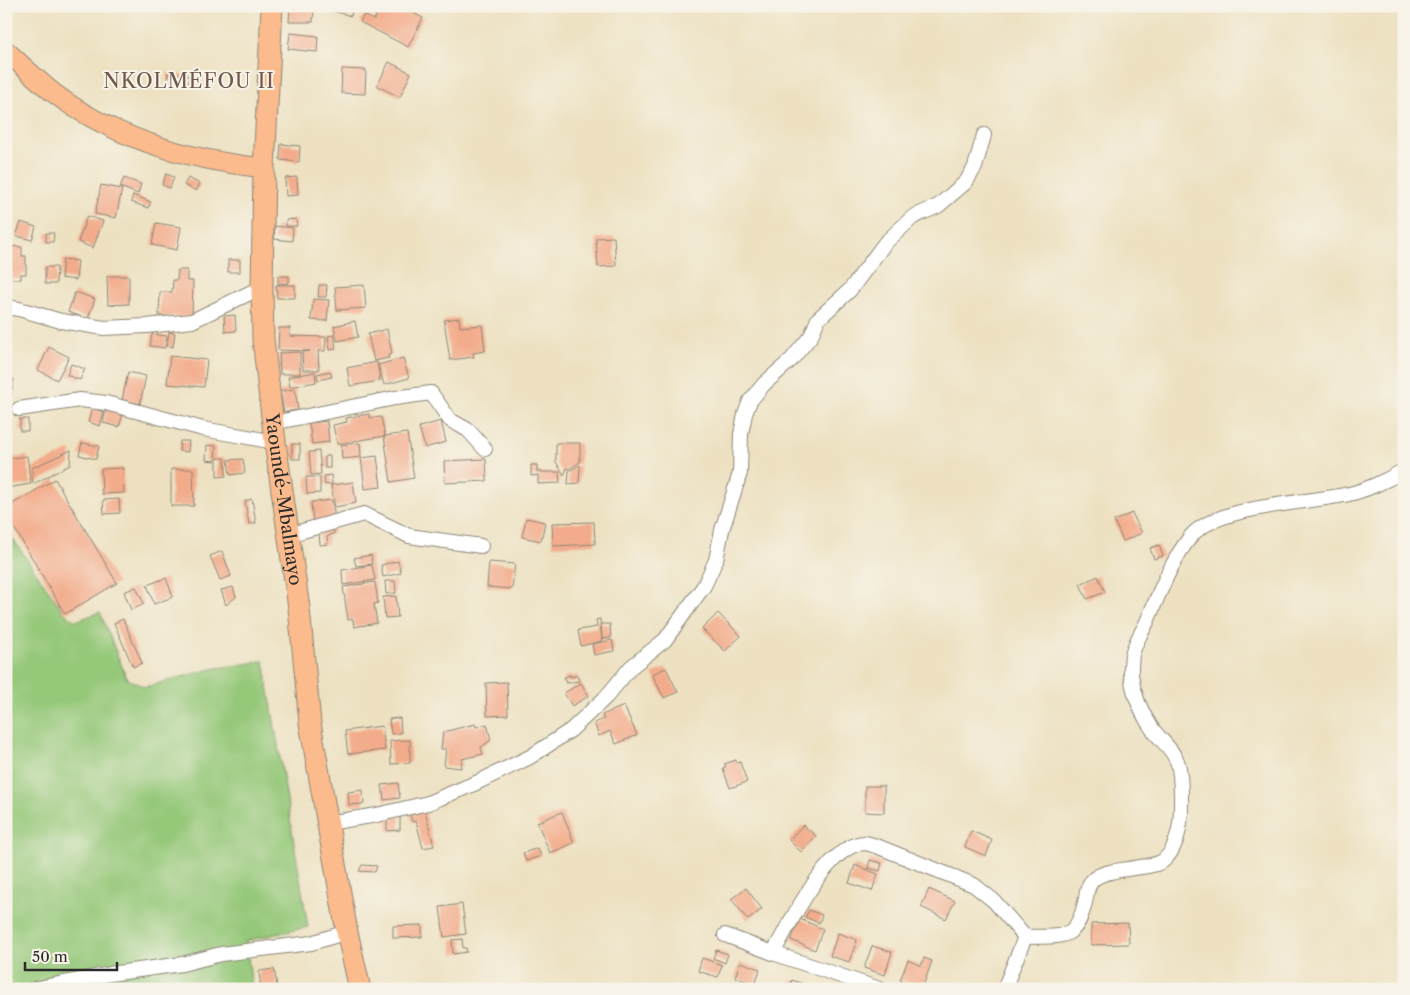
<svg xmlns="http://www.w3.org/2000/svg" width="1410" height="995" font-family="'Libre Caslon Text',serif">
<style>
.green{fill:#95c879;stroke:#607a52}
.building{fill:#f3ac8b}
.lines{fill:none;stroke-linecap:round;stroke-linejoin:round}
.minor-casing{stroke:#8c8676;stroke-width:16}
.major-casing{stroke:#8c8676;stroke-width:21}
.highway-casing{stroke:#8c8676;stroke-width:23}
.minor{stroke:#fff;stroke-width:14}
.major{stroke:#fbbb8d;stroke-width:19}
.highway{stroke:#fbbb8d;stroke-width:21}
.labels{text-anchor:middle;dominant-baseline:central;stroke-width:4;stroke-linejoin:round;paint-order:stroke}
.street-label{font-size:18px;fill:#2b2b2b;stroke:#f7f3e8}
.quarter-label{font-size:20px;letter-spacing:1px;fill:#71584d;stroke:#f7f3e8}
</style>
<rect width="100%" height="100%" fill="#f7f3e8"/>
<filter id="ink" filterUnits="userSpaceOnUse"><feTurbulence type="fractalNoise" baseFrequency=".02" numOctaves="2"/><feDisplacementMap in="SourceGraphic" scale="10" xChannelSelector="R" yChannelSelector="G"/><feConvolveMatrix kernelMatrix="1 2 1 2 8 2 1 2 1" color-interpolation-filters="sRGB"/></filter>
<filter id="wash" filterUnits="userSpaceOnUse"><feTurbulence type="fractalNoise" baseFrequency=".0096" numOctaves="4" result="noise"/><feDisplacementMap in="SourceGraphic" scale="20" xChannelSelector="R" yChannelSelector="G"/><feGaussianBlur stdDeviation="1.12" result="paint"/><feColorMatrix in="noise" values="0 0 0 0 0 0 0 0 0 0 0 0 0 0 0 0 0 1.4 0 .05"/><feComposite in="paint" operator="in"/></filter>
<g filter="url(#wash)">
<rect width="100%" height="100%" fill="#ede1c1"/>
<polygon class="green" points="6,529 65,614 76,621 100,612 127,679 145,687 211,669 264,661 308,927 246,941 252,989 6,989"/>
<g id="blocks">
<g class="building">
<polygon points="290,6 314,6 313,22 289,22"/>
<polygon points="335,6 353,6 351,16 333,11"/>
<polygon points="381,6 400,6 423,18 408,47 360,22 364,15 374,20"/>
<polygon points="290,33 318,36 317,52 288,49"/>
<polygon points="389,62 411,73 400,97 377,86"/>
<polygon points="342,69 366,70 365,94 341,93"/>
<polygon points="168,73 190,76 189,82 167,80"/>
<polygon points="281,144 300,146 299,162 280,160"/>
<polygon points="166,174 174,177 170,188 162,185"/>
<polygon points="297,177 298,195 286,196 285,178"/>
<polygon points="124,178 141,184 138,194 120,187"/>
<polygon points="188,178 200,184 196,191 184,185"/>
<polygon points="101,185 122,189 116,218 95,214"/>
<polygon points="133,195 151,202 148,208 131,202"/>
<polygon points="87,216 103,221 93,248 78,242"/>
<polygon points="296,219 297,226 286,226 286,220"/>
<polygon points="21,222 36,227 32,240 16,236"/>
<polygon points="156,223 181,227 177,250 152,245"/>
<polygon points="275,226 293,228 292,241 274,239"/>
<polygon points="46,233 54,233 53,242 46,242"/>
<polygon points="614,237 616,266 598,267 596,238"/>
<polygon points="6,246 22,247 22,256 26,256 26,274 21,274 21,279 6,279"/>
<polygon points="63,259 78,261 76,280 61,278"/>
<rect x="228" y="260" width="12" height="12"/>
<polygon points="45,267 57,267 56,284 45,284"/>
<polygon points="178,270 187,270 187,281 193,281 192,317 159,316 160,292 172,292 173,280 177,280"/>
<polygon points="107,276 129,276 129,304 108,305"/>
<polygon points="278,276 289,276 289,283 278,284"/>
<polygon points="276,285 295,285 295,298 277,298"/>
<polygon points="319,285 327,285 326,297 318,297"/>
<polygon points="364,285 366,308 337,310 335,287"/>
<polygon points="75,292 95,299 88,319 68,312"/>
<polygon points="313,299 329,300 327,321 311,320"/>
<polygon points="235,315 236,331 225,332 224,316"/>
<polygon points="459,318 460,327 482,325 485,351 473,353 474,357 450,360 444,320"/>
<polygon points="355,321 358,337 337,341 334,326"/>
<polygon points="279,328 290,328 290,336 326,337 325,351 318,351 319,370 303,370 302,352 310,351 278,350"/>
<polygon points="387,329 392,354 388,355 389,358 374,361 368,334"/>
<polygon points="169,332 175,333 173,347 167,346"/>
<polygon points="152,334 167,336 165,348 150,346"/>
<polygon points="334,335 336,349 330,350 328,336"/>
<polygon points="49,347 69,357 57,380 38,370"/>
<polygon points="300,352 300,374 280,374 279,353"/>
<polygon points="170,356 207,360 204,387 167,384"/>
<polygon points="403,358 409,378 384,385 378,365"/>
<polygon points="377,362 380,381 350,386 347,368"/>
<polygon points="71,364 85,369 80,380 67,375"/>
<polygon points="330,371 332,377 318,380 317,374"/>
<polygon points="128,372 146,376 140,404 122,400"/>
<polygon points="315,372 316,382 290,387 288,377"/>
<polygon points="6,377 14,379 9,405 6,404"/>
<polygon points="295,389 298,410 284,412 280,391"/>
<polygon points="107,405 124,410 119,427 103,423"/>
<polygon points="92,408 104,412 100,426 88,422"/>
<polygon points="369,414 370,418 381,417 385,436 337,444 333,425 347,422 346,418"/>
<rect x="20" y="419" width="8" height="12"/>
<polygon points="327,421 329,442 312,444 309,423"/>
<polygon points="441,421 446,442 425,448 419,427"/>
<polygon points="407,433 414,478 391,482 384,436"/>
<polygon points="180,441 189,441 188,452 179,451"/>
<polygon points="82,443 99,446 96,459 79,455"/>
<polygon points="360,443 361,457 342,459 341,445"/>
<polygon points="556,443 580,443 580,462 569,469 567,468 564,475 556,462"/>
<rect x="292" y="444" width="8" height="15"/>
<polygon points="207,445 216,446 215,461 206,460"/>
<polygon points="71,450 70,465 33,484 32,468"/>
<polygon points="319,451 321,474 311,475 309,452"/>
<polygon points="27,456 31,484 6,488 6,459"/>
<rect x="325" y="456" width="5" height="12"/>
<polygon points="377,456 381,487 365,489 361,458"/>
<polygon points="217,458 225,458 226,476 217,477"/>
<polygon points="243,459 245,473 230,475 228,460"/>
<polygon points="486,459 487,481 445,483 444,461"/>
<polygon points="531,465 537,465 537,472 559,472 560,483 538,484 538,475 531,476"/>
<polygon points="580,465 579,483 568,484 569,471"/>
<polygon points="123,468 124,493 102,494 101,469"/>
<polygon points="171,469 193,469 194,506 171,506"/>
<polygon points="331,475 332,484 325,485 324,476"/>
<polygon points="306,477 320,477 320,493 307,494"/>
<polygon points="55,479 117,583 65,614 6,514 6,508"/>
<polygon points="353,482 356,503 335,507 331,485"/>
<polygon points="119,499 120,513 104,514 103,500"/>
<polygon points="252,499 256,523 249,524 245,501"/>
<polygon points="332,500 335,519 313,522 311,502"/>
<polygon points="1132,513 1142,533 1123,541 1114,521"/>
<polygon points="526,518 545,522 541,541 522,537"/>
<polygon points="594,522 595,544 553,546 552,523"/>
<polygon points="333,527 334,533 327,537 328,544 320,545 319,532"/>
<polygon points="1159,545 1163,556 1154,559 1150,548"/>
<polygon points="222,551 231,576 220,580 210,556"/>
<polygon points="371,555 372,564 356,566 354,558"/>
<polygon points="398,561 401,573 383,577 381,565"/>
<polygon points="489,562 515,564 512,589 487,587"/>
<polygon points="372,565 375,580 343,585 342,570"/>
<polygon points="1098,576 1105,592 1087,599 1080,584"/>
<polygon points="166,578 173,597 154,604 147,585"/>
<polygon points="385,581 395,581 396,593 386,594"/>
<polygon points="375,582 378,603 374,604 377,623 354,627 353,619 348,620 343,587"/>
<polygon points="136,587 144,604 131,610 124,592"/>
<polygon points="233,587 236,597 226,605 221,590"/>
<polygon points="396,596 398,617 385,618 383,597"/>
<polygon points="718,613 741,636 725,651 702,629"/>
<polygon points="123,619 142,663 133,667 114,623"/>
<polygon points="600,619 602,641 581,646 578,630 597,627 596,620"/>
<polygon points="601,624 610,624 611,638 602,639"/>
<polygon points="612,640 614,651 594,655 592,644"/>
<polygon points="666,668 678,692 664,698 652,674"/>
<polygon points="571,675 571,677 577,675 579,681 566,683 564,677"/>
<polygon points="507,682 508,715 487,716 486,683"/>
<polygon points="581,683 589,696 572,706 564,693"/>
<polygon points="624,706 637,735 616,744 610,731 599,736 594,723 604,719 602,715"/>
<polygon points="400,718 401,733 391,734 389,719"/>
<polygon points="475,724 476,727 487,724 491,740 481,747 483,754 462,759 461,768 444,766 446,749 441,749 443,732"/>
<polygon points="382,726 385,750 348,754 345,731"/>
<polygon points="410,740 410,763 391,764 390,741"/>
<polygon points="736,760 737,763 740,762 747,782 730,788 723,769 726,766 724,764"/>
<polygon points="398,783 400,798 384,800 382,785"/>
<polygon points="865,786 884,786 884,813 865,812"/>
<polygon points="363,790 364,804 349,805 348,792"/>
<polygon points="425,811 434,846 423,848 416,821 412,822 410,815"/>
<polygon points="562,812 574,843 550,853 537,822"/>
<polygon points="387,817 400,817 400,830 387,831"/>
<polygon points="803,825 816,836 801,852 789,840"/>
<polygon points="971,831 992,840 986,856 965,847"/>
<polygon points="538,848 541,856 526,861 523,853"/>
<polygon points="870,860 882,863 880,871 868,868"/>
<polygon points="362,865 377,866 375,872 359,871"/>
<polygon points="855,865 878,874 872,891 849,883"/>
<polygon points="746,888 762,909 748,920 731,899"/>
<polygon points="929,889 955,901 946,919 921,907"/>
<polygon points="462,904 466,934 444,937 440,907"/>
<polygon points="809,910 822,915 819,923 805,917"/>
<polygon points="800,919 823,929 815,950 791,940"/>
<polygon points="1128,923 1129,944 1091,945 1091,924"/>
<polygon points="422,925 422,937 393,938 393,926"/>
<polygon points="838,933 857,940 849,962 830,956"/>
<polygon points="462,939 463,948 466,948 467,952 453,954 452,940"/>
<polygon points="872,946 892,952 885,975 864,968"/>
<polygon points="716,950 728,954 725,963 713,958"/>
<polygon points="702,958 722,965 718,977 698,971"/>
<polygon points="924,958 932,961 922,989 900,980 908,960 921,966"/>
<polygon points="740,962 760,969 755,985 735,977"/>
<polygon points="274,969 277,986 261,989 259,971"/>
<polygon points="792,980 812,987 811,989 789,989"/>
</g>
</g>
</g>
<g filter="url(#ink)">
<use href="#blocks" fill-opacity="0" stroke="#8c8676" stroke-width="1"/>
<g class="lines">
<defs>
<g id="minor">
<polyline points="6,307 19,309 61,321 104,328 147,326 192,321 262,287"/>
<polyline points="19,409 80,400 106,403 203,429 275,442"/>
<polyline points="273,423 395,398 431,393 450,420 468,430 485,449"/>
<polyline points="288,535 364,514 409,536 481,546"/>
<polyline points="328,823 377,815 428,803 476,783 530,757 571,730 606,697 631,667 665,640 704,586 716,560 722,530 740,473 741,434 745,414 750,401 764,384 791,360 811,336 818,319 850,290 885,243 913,217 938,206 966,182 975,167 984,135"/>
<polyline points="725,935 773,953 879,989"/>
<path d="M773,953C789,925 828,844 864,843C869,843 875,846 879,847L974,885L994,901L1025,937C1063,936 1077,942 1086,898C1087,891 1088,883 1095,878C1113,866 1153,870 1164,860C1172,853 1177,839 1179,829C1182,816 1182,773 1177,761C1172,748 1159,739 1151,727C1141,712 1133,692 1131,674C1131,668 1131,661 1132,655C1134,645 1141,633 1146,624C1159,594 1171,561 1191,536C1216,506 1306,503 1344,495C1363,492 1388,480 1404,470"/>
<polyline points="33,989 110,974 182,964 221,954 311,943 347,932"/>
<polyline points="1004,989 1025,937"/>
</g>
<path id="major" d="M6,51C22,65 38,81 55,94C115,139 190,160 264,168"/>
<g id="highway">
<path id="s1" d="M272,6L264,168L262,287L263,339L275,442L299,608L310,723L347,932L360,989"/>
</g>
</defs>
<use href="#minor" class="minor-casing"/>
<use href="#major" class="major-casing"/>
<use href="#highway" class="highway-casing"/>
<use href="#minor" class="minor"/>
<use href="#major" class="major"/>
<use href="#highway" class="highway"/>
</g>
</g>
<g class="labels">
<g class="street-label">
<text stroke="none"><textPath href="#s1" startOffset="495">Yaoundé-Mbalmayo</textPath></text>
</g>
<g class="quarter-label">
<text x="189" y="81">NKOLMÉFOU II</text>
</g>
</g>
<rect width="1410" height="995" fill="none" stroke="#f7f3e8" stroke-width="25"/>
<path d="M25 962v8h92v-8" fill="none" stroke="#2b2b2b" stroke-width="2.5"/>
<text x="32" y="962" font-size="15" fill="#2b2b2b" stroke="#f7f3e8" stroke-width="4" paint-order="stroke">50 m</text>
</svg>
